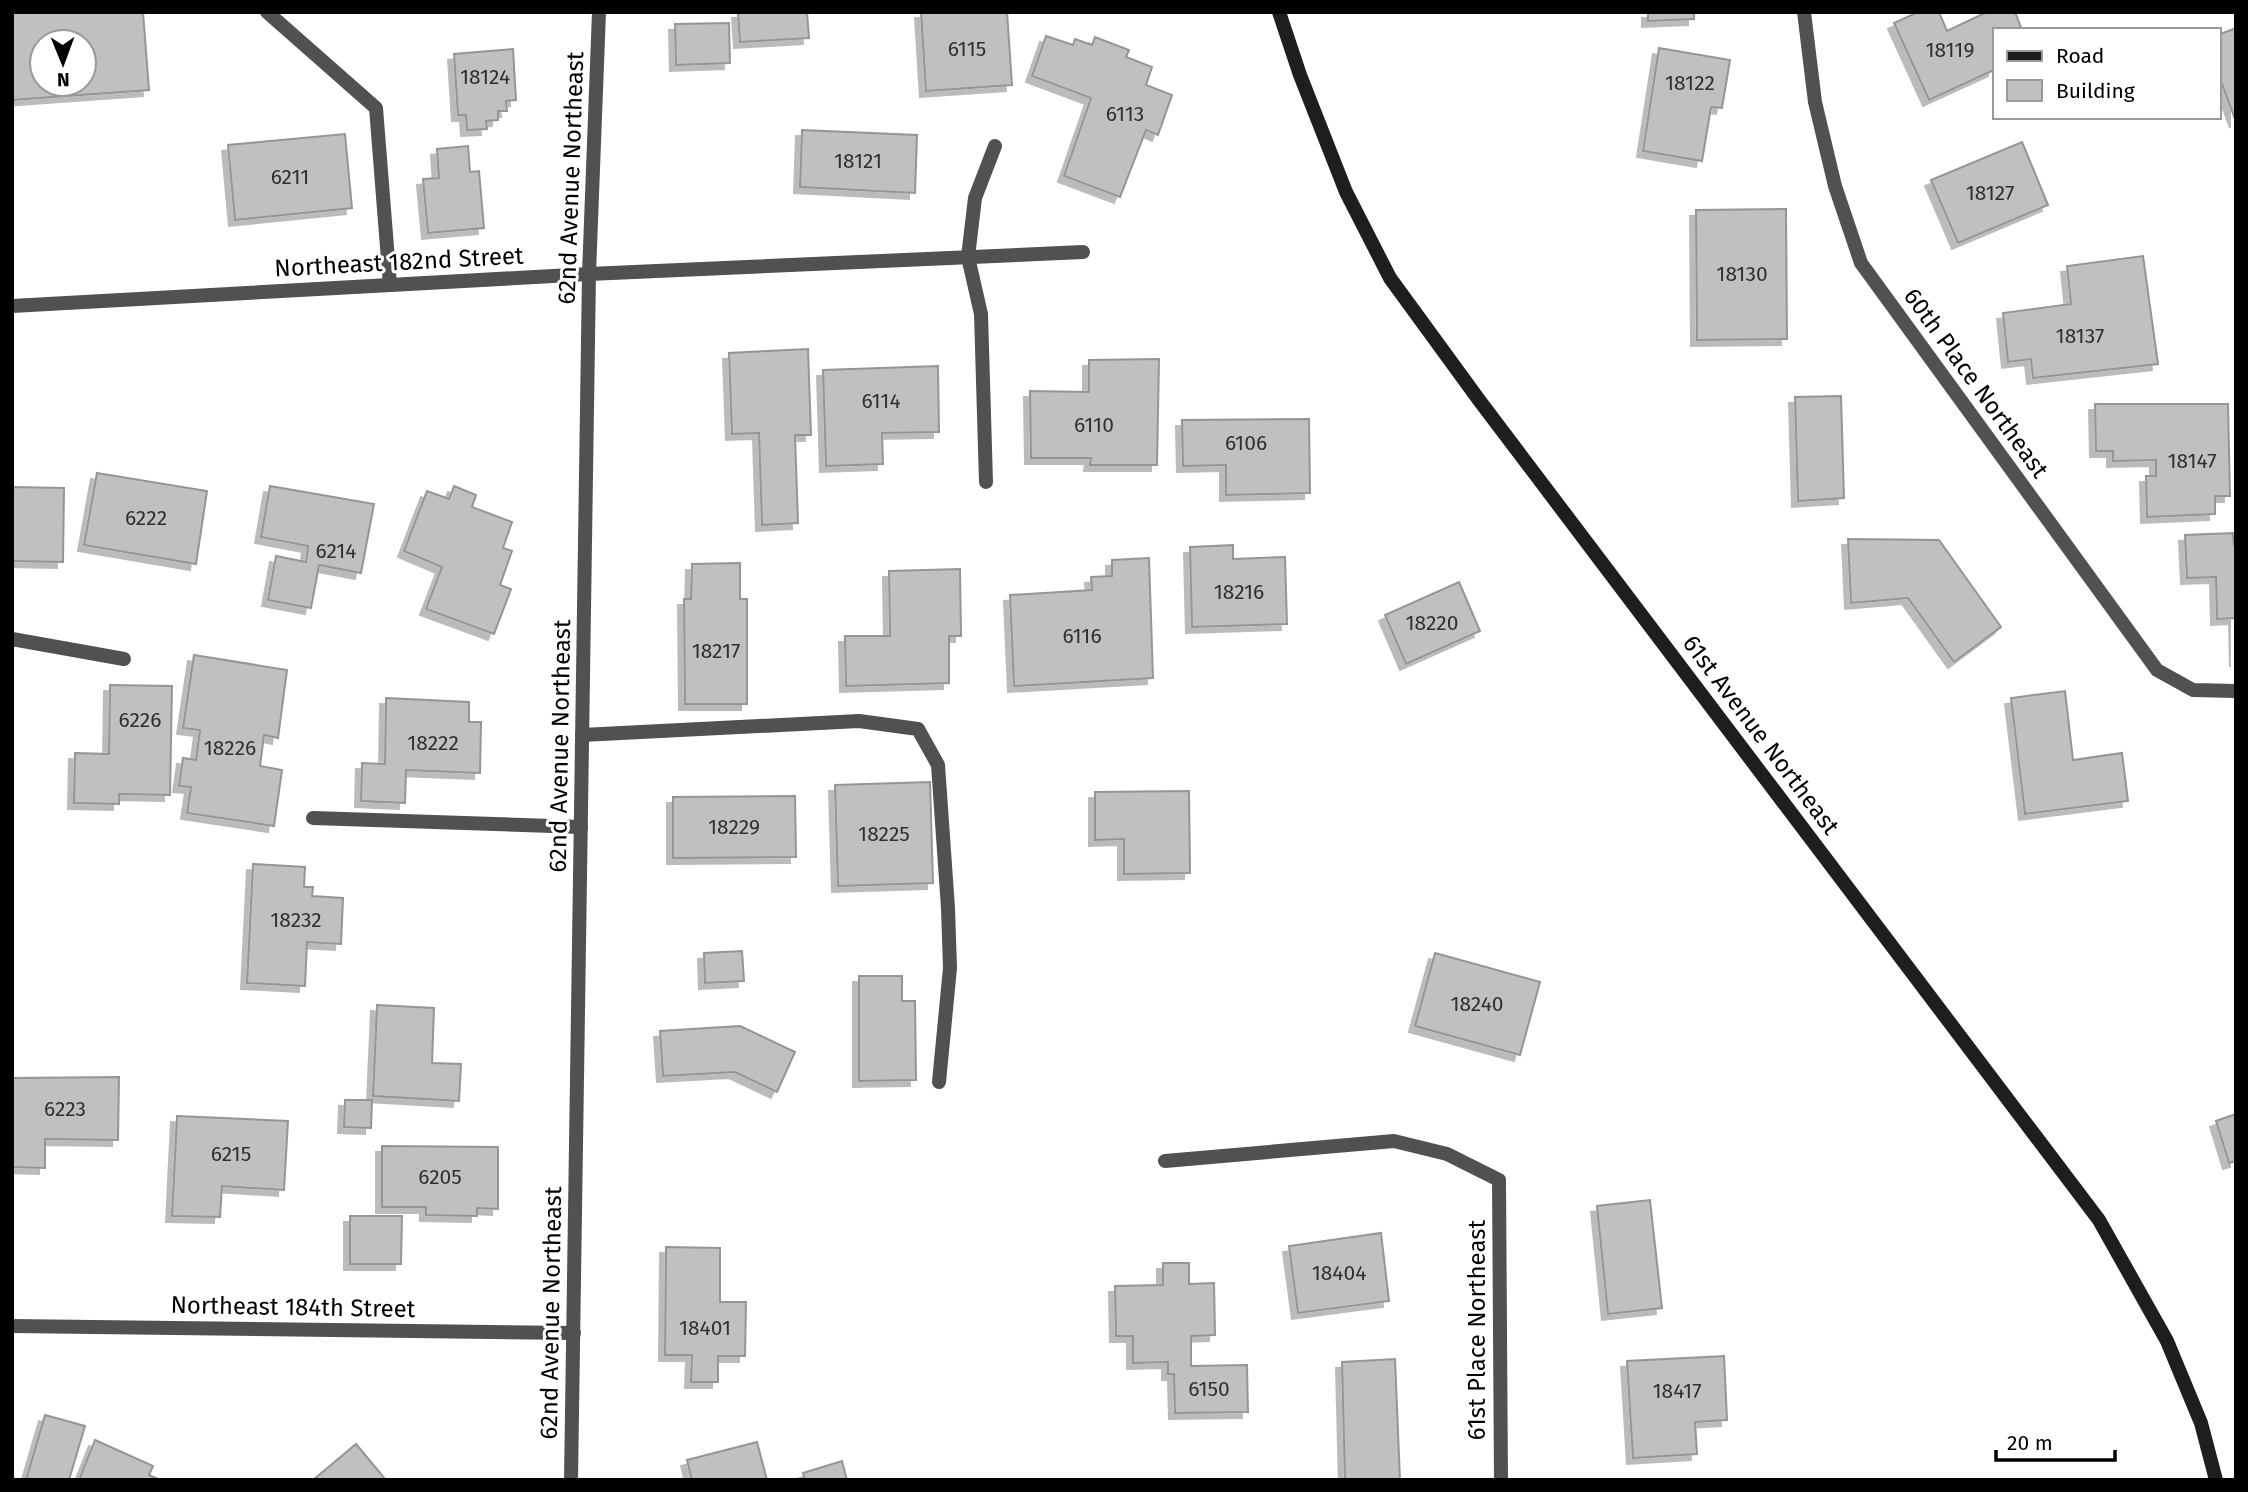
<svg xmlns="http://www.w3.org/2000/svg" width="2248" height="1492" font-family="'Fira Sans',sans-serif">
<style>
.building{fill:#c0c0c0;stroke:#959595;stroke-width:2;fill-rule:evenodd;filter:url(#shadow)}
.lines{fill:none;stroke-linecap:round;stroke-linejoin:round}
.service{stroke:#515151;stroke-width:14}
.minor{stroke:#515151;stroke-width:14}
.secondary{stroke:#1e1e1e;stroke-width:14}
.labels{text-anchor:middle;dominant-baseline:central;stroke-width:6;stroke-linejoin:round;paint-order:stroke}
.number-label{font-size:21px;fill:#303030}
.street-label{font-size:24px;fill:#000;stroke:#fff}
</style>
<defs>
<filter id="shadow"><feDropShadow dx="-6" dy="6" stdDeviation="0" flood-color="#0004"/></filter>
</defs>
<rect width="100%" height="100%" fill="#fff"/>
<g class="building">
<path d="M12,12H143L149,90L12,100ZM42,42H84V84H42Z"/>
<polygon points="738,12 807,12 809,38 740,42"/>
<polygon points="921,12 1007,12 1012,85 926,91"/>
<polygon points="1648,12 1694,12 1694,19 1648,21"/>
<polygon points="1918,12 1939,12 1947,31 1987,12 2015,12 2022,30 1994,30 1994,70 1929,100 1894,23"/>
<polygon points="729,23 730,63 676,65 675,24"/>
<polygon points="2236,28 2236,122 2218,73 2218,35"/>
<polygon points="1046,36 1073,45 1075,39 1092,45 1095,37 1129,50 1126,57 1152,67 1146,85 1172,95 1158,135 1146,130 1120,197 1064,176 1091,98 1032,76"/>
<polygon points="1659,48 1730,60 1722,108 1711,107 1702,161 1643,151"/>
<polygon points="513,49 516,100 506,101 507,111 498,111 498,120 486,121 487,129 467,130 466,115 458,115 454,54"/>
<polygon points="802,130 917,135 915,193 800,187"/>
<polygon points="345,134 352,208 235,220 228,145"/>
<polygon points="2022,142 2048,205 1958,243 1931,180"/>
<polygon points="468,146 470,172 479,171 484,228 428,233 423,179 439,178 437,149"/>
<polygon points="1786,209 1787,339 1697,340 1696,210"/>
<polygon points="2143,256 2158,364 2033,378 2031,359 2008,362 2003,313 2071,304 2067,266"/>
<polygon points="808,349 811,435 795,435 798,523 762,525 759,433 732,434 729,353"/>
<polygon points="1159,359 1157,465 1090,465 1091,458 1031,458 1030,391 1089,392 1089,360"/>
<polygon points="938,366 939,432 882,433 883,464 826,466 823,370"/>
<polygon points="1841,396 1844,498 1798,501 1795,397"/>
<polygon points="2095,404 2228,404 2230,496 2215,496 2215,514 2147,517 2146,476 2156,476 2156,460 2113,461 2113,451 2096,451"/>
<polygon points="1309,419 1310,493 1226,495 1226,465 1183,466 1182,420"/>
<polygon points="97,473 207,491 196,564 84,545"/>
<polygon points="270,486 374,504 361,573 319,565 311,608 268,600 276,556 306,562 308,546 261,537"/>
<polygon points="454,486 476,495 472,507 512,522 503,548 512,551 500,585 511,589 494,634 426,609 442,567 404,551 427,491 449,499"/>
<polygon points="12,487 64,488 63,562 12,561"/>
<polygon points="2233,533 2234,545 2236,544 2236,661 2235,618 2217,619 2216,577 2187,578 2185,535"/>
<polygon points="1848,539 1939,540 2001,627 1954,662 1908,598 1851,603"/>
<polygon points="1233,545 1233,559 1285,557 1287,624 1192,627 1190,547"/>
<polygon points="1149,558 1153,678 1014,686 1010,595 1092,590 1091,577 1112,576 1112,560"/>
<polygon points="740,563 740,599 747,599 747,704 685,704 684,599 691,599 692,564"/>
<polygon points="960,569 961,636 949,636 949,683 846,686 845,636 890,636 889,571"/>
<polygon points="1459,582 1480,631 1406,664 1385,615"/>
<polygon points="194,655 287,670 278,738 264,735 260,766 282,770 274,826 187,813 191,787 179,786 183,758 196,760 200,730 183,728"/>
<polygon points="110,685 172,686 170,795 119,794 119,804 74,803 75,753 109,754"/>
<polygon points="2065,691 2073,760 2122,753 2128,801 2025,814 2011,698"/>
<polygon points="386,698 469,702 469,722 481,722 480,773 406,770 405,803 361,801 362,763 385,764"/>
<polygon points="930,782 933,883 838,886 835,785"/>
<polygon points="1189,791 1190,873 1124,874 1124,839 1095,840 1095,792"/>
<polygon points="795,796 796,857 673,858 673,797"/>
<polygon points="253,864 305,867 304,887 313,887 312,896 343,898 341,944 307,942 305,986 247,983"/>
<polygon points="742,951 744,981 705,983 704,953"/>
<polygon points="1435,953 1540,982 1520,1055 1415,1026"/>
<polygon points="859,976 902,976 902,1001 915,1001 916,1080 859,1081"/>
<polygon points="377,1005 434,1008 432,1063 461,1064 459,1101 373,1096"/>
<polygon points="740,1026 795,1052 777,1092 735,1072 663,1076 660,1031"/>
<polygon points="119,1077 118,1140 45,1139 45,1168 12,1167 12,1078"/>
<polygon points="345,1100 372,1100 371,1128 344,1127"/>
<polygon points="2236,1114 2236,1161 2229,1163 2216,1121"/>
<polygon points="177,1116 288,1121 284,1190 222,1186 220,1217 172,1216"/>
<polygon points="382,1146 498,1147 498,1209 477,1208 477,1216 426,1215 426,1207 382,1207"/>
<polygon points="1650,1200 1662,1308 1608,1314 1597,1206"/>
<polygon points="350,1216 402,1216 401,1264 350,1264"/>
<polygon points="1381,1233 1389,1301 1298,1313 1289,1246"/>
<polygon points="666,1247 720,1248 720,1302 746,1302 745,1356 718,1356 718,1382 691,1382 692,1355 665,1355"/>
<polygon points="1163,1263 1189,1263 1189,1284 1214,1283 1215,1335 1191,1336 1191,1366 1247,1365 1248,1412 1175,1413 1174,1374 1168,1374 1168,1362 1133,1363 1133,1336 1116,1336 1115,1286 1163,1285"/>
<polygon points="1724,1356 1727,1420 1695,1422 1697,1454 1633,1458 1627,1361"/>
<polygon points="1395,1359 1400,1480 1345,1480 1342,1362"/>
<polygon points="45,1415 85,1426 69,1480 26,1480"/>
<polygon points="95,1440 153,1466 149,1475 160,1480 79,1480"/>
<polygon points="757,1442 767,1480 692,1480 687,1460"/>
<polygon points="356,1444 386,1480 313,1480"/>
<polygon points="842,1461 847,1480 805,1480 803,1473"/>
</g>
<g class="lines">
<g class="service">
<polyline points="267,12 376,108 390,285"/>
<polyline points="986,482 981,314 968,257 975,198 995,146"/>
<polyline points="12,639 124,659"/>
<polyline points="582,735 859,721 918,729 938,765 948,908 950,968 939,1082"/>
<polyline points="313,818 581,827"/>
</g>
<g class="minor">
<polyline points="1804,12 1815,102 1835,186 1861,263 2157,670 2193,690 2236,691"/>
<polyline points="12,306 589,274 1083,252"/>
<polyline points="1165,1161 1394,1141 1447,1154 1499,1180 1501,1480"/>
<polyline points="12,1326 574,1333"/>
<polyline points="571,1480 589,274 599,12"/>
</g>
<polyline class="secondary" points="1279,12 1300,75 1346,192 1390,278 1479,400 2099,1220 2167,1341 2201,1423 2216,1480"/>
</g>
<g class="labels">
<g class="number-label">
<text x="967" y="49">6115</text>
<text x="1950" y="50">18119</text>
<text x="485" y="77">18124</text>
<text x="1690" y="83">18122</text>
<text x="1125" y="114">6113</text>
<text x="858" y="161">18121</text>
<text x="290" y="177">6211</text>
<text x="1990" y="193">18127</text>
<text x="1742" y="274">18130</text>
<text x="2080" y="336">18137</text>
<text x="881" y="401">6114</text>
<text x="1094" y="425">6110</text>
<text x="1246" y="443">6106</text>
<text x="2192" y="461">18147</text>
<text x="146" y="518">6222</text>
<text x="336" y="551">6214</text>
<text x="1239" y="592">18216</text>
<text x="1432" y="623">18220</text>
<text x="1082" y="636">6116</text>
<text x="716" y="651">18217</text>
<text x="140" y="720">6226</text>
<text x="433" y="743">18222</text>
<text x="230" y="748">18226</text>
<text x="734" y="827">18229</text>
<text x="884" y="834">18225</text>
<text x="296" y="920">18232</text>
<text x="1477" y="1004">18240</text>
<text x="65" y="1109">6223</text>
<text x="231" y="1154">6215</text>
<text x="440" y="1177">6205</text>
<text x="1339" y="1273">18404</text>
<text x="705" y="1328">18401</text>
<text x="1209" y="1389">6150</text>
<text x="1677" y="1391">18417</text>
</g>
<g class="street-label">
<text transform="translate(571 178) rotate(-88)">62nd Avenue Northeast</text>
<text transform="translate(399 262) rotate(-3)">Northeast 182nd Street</text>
<text transform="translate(1976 383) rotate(54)">60th Place Northeast</text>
<text transform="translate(1761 735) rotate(53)">61st Avenue Northeast</text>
<text transform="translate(560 746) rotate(-89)">62nd Avenue Northeast</text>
<text transform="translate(293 1307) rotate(1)">Northeast 184th Street</text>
<text transform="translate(551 1313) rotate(-89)">62nd Avenue Northeast</text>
<text transform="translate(1477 1330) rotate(-90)">61st Place Northeast</text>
</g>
</g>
<rect width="2248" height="1492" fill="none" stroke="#000000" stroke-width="28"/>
<rect x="1993" y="28" width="228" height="91" fill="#ffffff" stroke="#999999" stroke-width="2"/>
<rect x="2007" y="51" width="35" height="10" fill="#1e1e1e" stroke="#999999" stroke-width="2"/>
<text x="2056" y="63" font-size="21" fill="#000000">Road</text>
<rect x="2007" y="80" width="35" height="21" fill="#c0c0c0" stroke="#999999" stroke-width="2"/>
<text x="2056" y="98" font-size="21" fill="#000000">Building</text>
<g transform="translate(63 63) rotate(179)"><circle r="33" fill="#ffffff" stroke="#999999" stroke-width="2"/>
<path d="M0-5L12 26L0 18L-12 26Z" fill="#000000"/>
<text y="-10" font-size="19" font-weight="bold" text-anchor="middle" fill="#000000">N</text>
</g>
<path d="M1996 1450v10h119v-10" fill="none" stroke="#000000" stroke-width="3.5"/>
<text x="2007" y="1450" font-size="21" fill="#000000" stroke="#ffffff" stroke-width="5" paint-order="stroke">20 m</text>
</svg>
